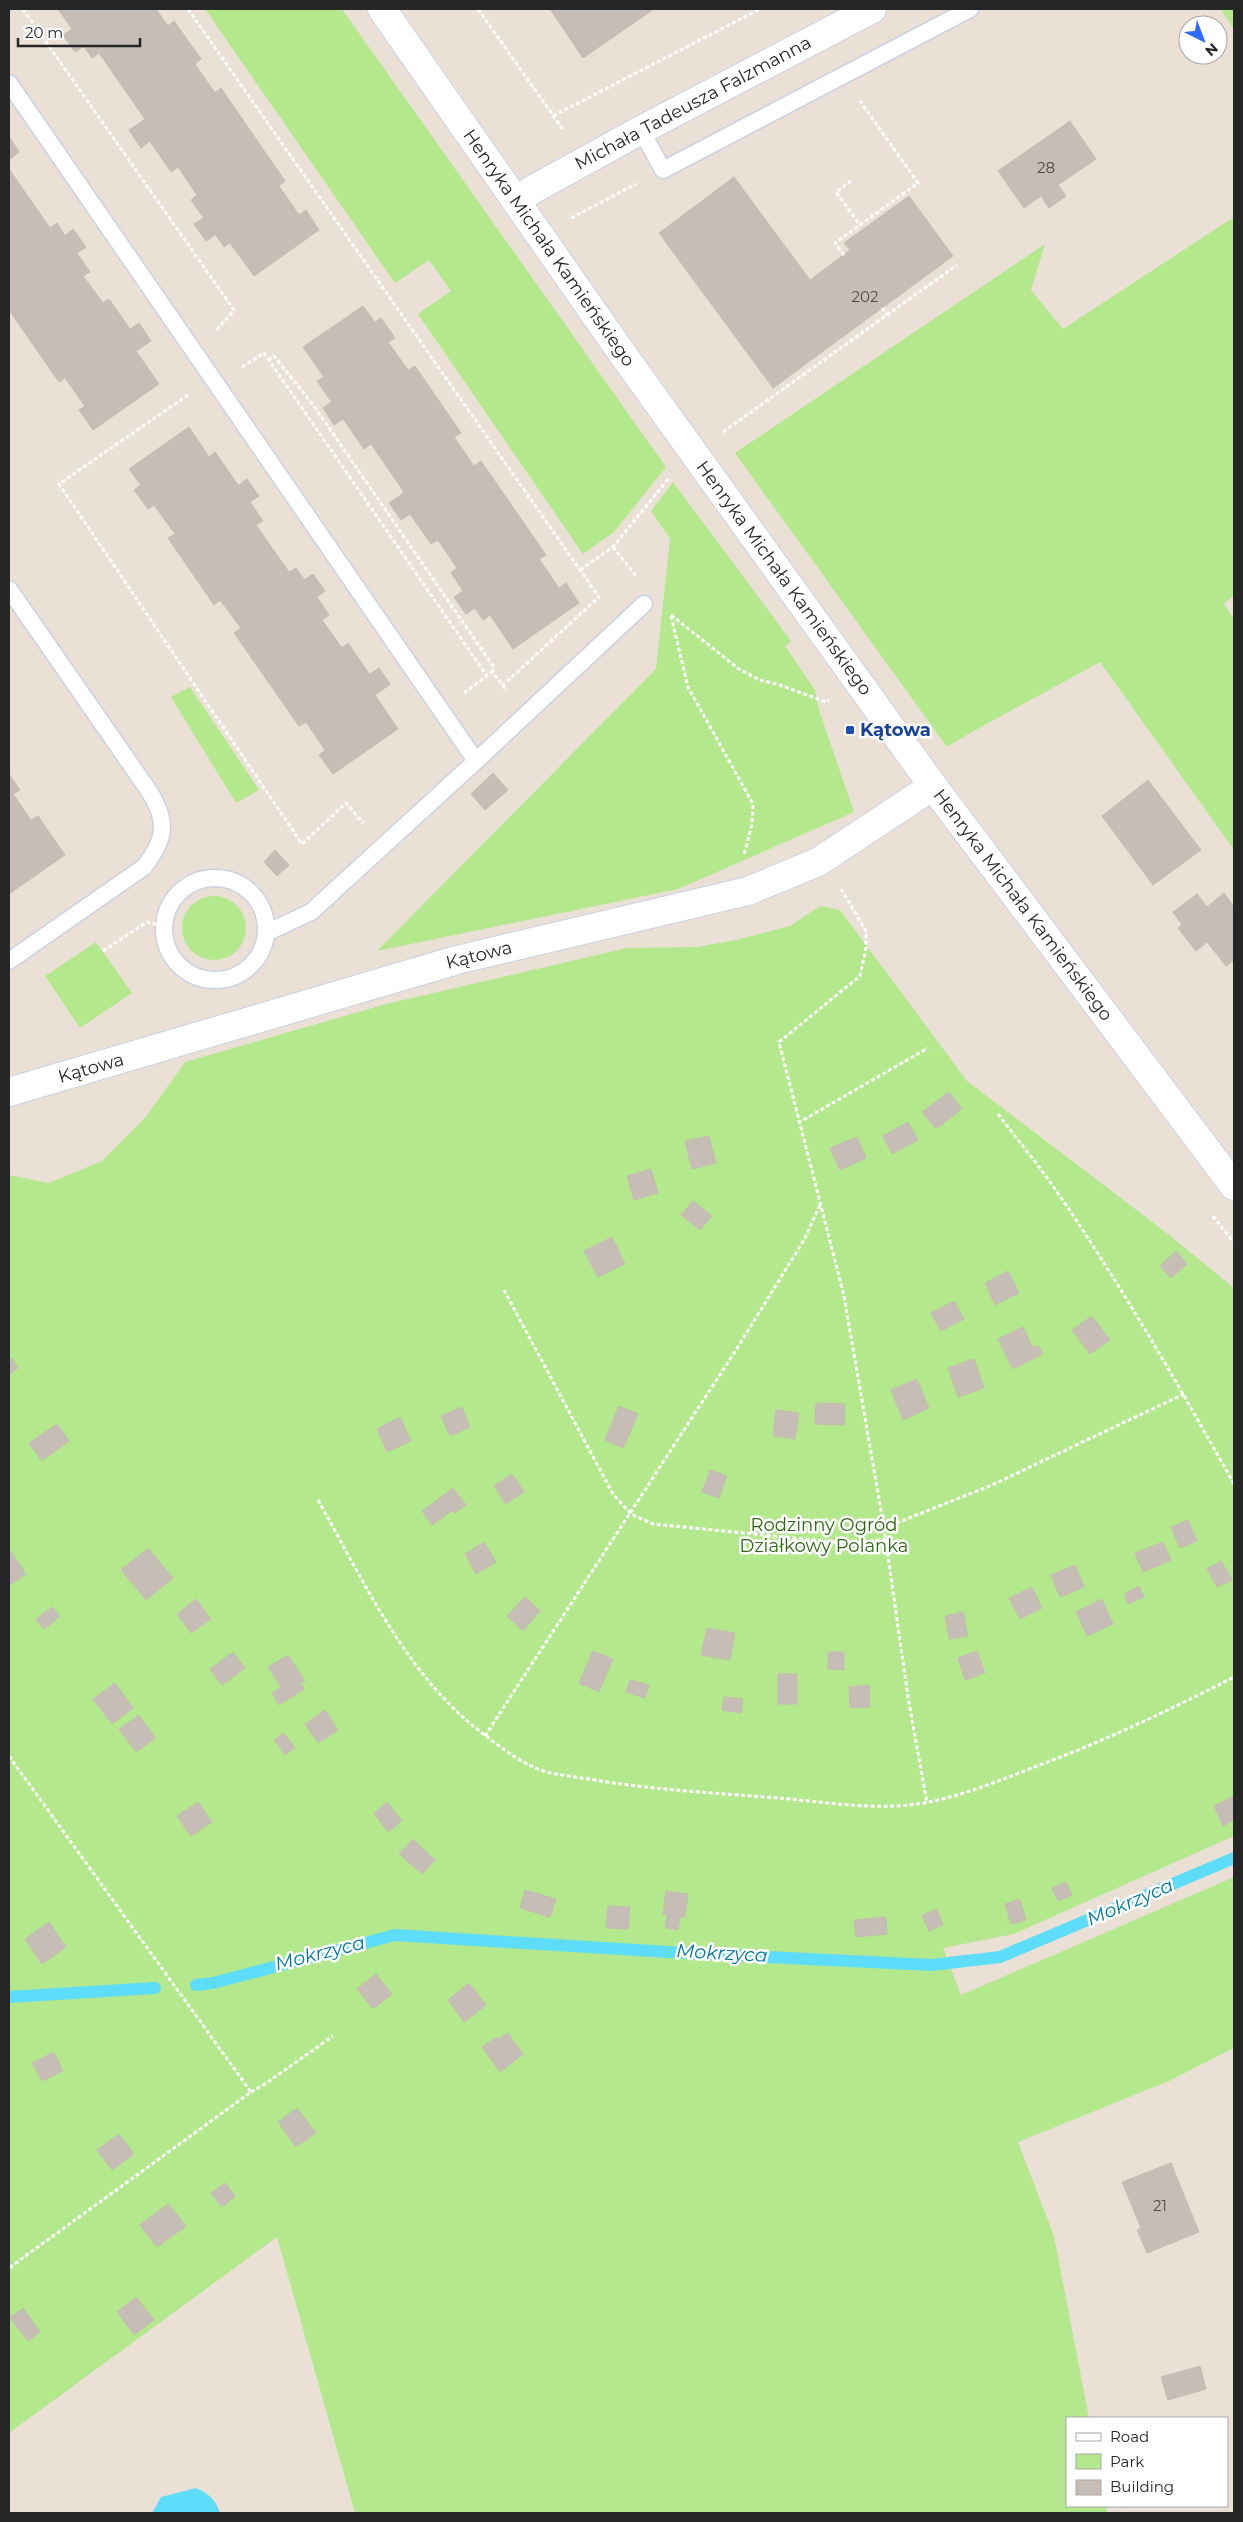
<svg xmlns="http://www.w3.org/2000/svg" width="1243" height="2522" font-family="Montserrat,sans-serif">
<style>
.green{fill:#b3e88c}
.water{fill:#5dddf9}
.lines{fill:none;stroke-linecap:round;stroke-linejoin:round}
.stream{stroke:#5dddf9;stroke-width:12}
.building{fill:#c6bdb6;stroke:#c6bcb0}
.lane-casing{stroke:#cbd1e2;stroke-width:19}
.street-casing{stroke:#cbd1e2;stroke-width:30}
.secondary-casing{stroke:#cbd1e2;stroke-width:30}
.path{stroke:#fff;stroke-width:3;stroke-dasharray:4 2.5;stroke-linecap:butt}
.lane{stroke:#fff;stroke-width:16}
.street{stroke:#fff;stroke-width:28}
.secondary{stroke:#fff;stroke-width:28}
.transit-dot{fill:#1a4fb4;stroke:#fff;stroke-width:2}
.labels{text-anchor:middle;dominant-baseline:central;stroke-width:5;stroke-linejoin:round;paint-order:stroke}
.number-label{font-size:15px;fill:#4e4c4a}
.street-label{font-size:18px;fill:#262626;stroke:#fff}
.transit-label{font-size:18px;font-weight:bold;fill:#164399;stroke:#fff;text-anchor:start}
.park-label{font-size:18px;fill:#2c6812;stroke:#fff}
.water-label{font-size:19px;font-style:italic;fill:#0177a0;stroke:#fff}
</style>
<rect width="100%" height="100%" fill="#ebe0d6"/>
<g class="green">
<polygon points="205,9 342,9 666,467 614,532 583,554 418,314 451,291 429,260 395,283"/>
<polygon points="1221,9 1234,9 1234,30"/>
<polygon points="1234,217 1234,595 1224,604 1234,619 1234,850 1100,662 970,733 947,747 735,453 1045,244 1031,290 1063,329"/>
<polygon points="673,482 791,641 785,646 815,690 819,710 854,812 678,889 377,951 656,669 670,539 651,511"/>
<polygon points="190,687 259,790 236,803 171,697"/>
<circle cx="214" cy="928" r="32"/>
<polygon points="820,906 840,910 967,1081 1168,1234 1234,1288 1234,1836 1014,1934 943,1948 961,1995 1234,1877 1234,2048 1169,2081 1018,2142 1054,2236 1089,2418 1067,2418 1067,2506 1106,2506 1107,2513 355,2513 277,2237 9,2433 9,1175 49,1183 102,1161 145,1118 185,1062 386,1004 627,948 697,947 736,940 790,926"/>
<polygon points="96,942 132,993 80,1028 45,976"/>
</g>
<path class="water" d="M196,2488C209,2494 215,2499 220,2513H152L161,2497Z"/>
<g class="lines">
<g class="stream">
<polyline points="196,1985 213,1983 395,1935 685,1953 932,1965 1000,1957 1234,1858"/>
<polyline points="9,1997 155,1988"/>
</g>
</g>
<g class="building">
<polygon points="58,9 156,9 168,26 174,21 201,59 195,64 215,93 221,88 285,181 279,186 299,215 306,210 319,230 254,276 230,243 224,247 191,200 197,195 178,167 171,172 138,124 145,119 99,53 92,58"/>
<polygon points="550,9 654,9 583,58"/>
<polygon points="72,29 84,46 75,52 63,35"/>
<polygon points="1070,121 1096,159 1058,185 1066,196 1049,208 1041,196 1024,208 998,171"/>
<polygon points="138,124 150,141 141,148 129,130"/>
<polygon points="9,136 19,152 9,160"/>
<polygon points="9,169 50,228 57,223 65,236 73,229 86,247 77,253 90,272 83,276 103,303 109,299 130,329 139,323 151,341 136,351 159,384 93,430 79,410 85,406 65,378 59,382 9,310"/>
<polygon points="734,177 810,280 850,250 844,243 909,196 953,256 773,388 659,233"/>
<polygon points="204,218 215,235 206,241 194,224"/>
<polygon points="363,306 375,322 381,318 395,338 388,342 408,370 415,366 461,433 454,437 474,466 481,461 546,555 539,559 559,588 566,583 579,603 513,649 490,615 483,620 451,573 457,568 438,540 431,544 398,497 404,492 371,444 364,449 317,381 324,377 303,347"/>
<polygon points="331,402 343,419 334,425 323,408"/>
<polygon points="189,427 209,457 215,452 250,502 263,521 256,525 289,572 296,568 317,597 329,615 322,620 342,648 348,643 381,691 375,695 398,729 333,774 319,755 325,750 306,722 299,726 234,633 241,628 220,600 214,605 168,538 175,534 154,505 148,509 134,490 141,485 129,469"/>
<polygon points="247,479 259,496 250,502 239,485"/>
<polygon points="398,497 410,514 401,520 389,503"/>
<polygon points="313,574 325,591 317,597 304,580"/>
<polygon points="463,591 475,608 466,614 454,597"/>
<polygon points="379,668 390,684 381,691 370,674"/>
<polygon points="493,773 508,790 485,810 471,794"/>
<polygon points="9,774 20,790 13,794 31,820 38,816 65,855 9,894"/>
<polygon points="1148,780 1201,850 1153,885 1102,816"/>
<polygon points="275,850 289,865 277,876 264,862"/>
<polygon points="1224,893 1234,907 1234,960 1226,966 1207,942 1196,951 1178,928 1182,925 1173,912 1197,894 1207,907"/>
<polygon points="949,1092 962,1109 936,1129 922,1112"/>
<polygon points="908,1122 918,1140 892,1154 883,1136"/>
<polygon points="709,1136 716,1163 692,1169 685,1141"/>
<polygon points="857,1137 866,1158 840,1170 830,1148"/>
<polygon points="651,1169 658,1193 634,1200 627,1176"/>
<polygon points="693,1201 712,1216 700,1230 681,1215"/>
<polygon points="612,1237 625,1264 598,1277 584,1251"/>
<polygon points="1176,1251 1187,1264 1171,1278 1160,1266"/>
<polygon points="1008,1271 1019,1293 995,1305 985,1283"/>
<polygon points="954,1301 964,1319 941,1331 931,1313"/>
<polygon points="1092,1316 1110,1340 1090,1354 1072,1330"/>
<polygon points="1023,1327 1033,1348 1038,1345 1043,1354 1013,1369 998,1339"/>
<polygon points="12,1358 18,1368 9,1374 9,1360"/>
<polygon points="974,1359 984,1388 958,1397 948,1368"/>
<polygon points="917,1379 929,1408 903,1420 891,1390"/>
<polygon points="816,1403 845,1404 844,1425 815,1424"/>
<polygon points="619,1406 638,1414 623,1448 605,1440"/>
<polygon points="462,1407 470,1427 450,1436 441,1416"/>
<polygon points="776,1410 799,1413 795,1439 773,1436"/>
<polygon points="400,1417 411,1441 387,1452 377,1429"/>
<polygon points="57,1424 69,1441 42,1461 29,1443"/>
<polygon points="710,1470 727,1476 719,1498 702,1492"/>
<polygon points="512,1474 524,1492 506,1504 494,1486"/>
<polygon points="453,1488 466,1505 455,1513 453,1510 432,1525 422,1511"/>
<polygon points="1188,1520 1197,1541 1180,1548 1171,1527"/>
<polygon points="484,1542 496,1562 476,1574 465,1554"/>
<polygon points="1163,1542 1171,1560 1143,1572 1135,1553"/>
<polygon points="148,1548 173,1578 146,1600 121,1570"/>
<polygon points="10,1550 26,1574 9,1586 9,1551"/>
<polygon points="1221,1561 1232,1580 1217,1587 1207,1569"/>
<polygon points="1075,1565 1084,1587 1060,1597 1051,1575"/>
<polygon points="1139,1586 1144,1597 1128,1604 1124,1594"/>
<polygon points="1032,1587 1042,1608 1020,1619 1009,1598"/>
<polygon points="525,1597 540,1611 523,1631 507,1616"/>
<polygon points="196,1599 211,1619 191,1633 177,1614"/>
<polygon points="1102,1599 1113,1624 1087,1636 1076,1612"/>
<polygon points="52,1607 60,1616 44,1629 36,1619"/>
<polygon points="963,1612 968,1636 949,1639 945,1616"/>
<polygon points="707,1628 735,1633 730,1660 701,1655"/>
<polygon points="593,1651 613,1659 599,1692 579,1683"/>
<polygon points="977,1651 985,1673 965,1680 958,1658"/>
<polygon points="233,1652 245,1668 222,1685 210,1669"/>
<polygon points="828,1652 844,1652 844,1670 828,1669"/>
<polygon points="288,1655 305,1681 301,1683 304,1689 279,1705 272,1693 281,1687 268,1667"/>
<rect x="778" y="1674" width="19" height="30"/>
<polygon points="630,1680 649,1685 645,1698 626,1692"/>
<polygon points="115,1683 133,1708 112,1724 93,1699"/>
<polygon points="869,1685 870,1707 850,1708 849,1687"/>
<polygon points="724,1697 743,1699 741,1713 722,1710"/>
<polygon points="325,1710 338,1730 318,1743 305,1724"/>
<polygon points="139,1715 155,1738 136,1752 119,1729"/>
<polygon points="284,1733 295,1748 285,1755 274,1740"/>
<polygon points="1234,1796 1234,1820 1223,1826 1214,1806"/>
<polygon points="198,1802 212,1822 191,1836 177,1816"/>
<polygon points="387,1802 402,1821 388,1832 374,1813"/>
<polygon points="413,1839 435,1860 422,1874 399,1854"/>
<polygon points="1066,1882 1072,1895 1058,1901 1052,1888"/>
<polygon points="525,1890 556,1899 550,1917 520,1908"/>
<polygon points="666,1891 688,1894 685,1917 680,1917 678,1930 665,1928 667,1914 663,1914"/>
<polygon points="1020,1899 1026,1920 1011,1924 1005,1904"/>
<polygon points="608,1906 630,1907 628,1929 606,1928"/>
<polygon points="937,1909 943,1925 929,1931 922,1915"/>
<polygon points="886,1917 887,1934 856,1937 854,1920"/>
<polygon points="49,1922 66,1947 42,1964 25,1939"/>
<polygon points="376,1974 392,1994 373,2009 357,1989"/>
<polygon points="469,1983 486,2005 464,2022 448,2000"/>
<polygon points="508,2033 523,2054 500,2072 482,2047 497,2037 499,2039"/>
<polygon points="54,2052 63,2071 42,2081 32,2063"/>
<polygon points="297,2108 316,2133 296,2147 278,2122"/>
<polygon points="119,2134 134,2154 112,2170 97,2150"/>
<polygon points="1171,2163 1199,2232 1147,2253 1137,2230 1141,2228 1122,2182"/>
<polygon points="225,2183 235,2196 222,2207 211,2193"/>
<polygon points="168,2204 186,2226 157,2247 140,2225"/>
<polygon points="136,2297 154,2320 134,2335 117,2312"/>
<polygon points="23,2308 40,2332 28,2341 10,2318"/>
<polygon points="1200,2366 1206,2389 1168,2400 1161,2377"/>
</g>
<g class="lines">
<defs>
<g id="lane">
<polyline points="9,83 476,761 644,604"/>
<polyline points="641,130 663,170 970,9"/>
<path d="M9,589L149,791C168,821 166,839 144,867L9,961"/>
<circle cx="215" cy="929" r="51"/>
<polyline points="266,933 311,912 476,761"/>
</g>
<g id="street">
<polyline points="516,201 532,190 641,130 872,9"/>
<polyline points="9,1092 457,960 748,891 818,862 933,786"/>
</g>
<polyline id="secondary" points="382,9 619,349 933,786 1234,1186"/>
</defs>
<use href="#lane" class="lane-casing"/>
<use href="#street" class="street-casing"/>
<use href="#secondary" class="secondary-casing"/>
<g class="path">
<polyline points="23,9 234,310 215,332"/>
<polyline points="188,9 599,597 502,686"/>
<polyline points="478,9 564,131"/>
<polyline points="553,116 760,9"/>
<polyline points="851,181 836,192 860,225"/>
<polyline points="571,218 636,184"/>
<polyline points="844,255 835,243 918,183 860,101"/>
<polyline points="882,308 887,315"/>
<polyline points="268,360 274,356 314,406 493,666 492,672"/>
<polyline points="242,367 264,353 487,676"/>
<polyline points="188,395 59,484 302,844 346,803 363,823"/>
<polyline points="723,432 957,265"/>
<polyline points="613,547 636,576"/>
<polyline points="580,570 613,547 669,478"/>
<polyline points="671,615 739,669 760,680 780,685 826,702 829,700"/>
<polyline points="671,616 688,687 753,804 752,824 744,855"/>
<polyline points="464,693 492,672 507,691"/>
<polyline points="841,889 866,931 866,948 860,976 779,1042 844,1296 884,1528 908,1697 927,1803"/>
<polyline points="103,951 147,922 164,926"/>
<path d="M998,1114C1017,1139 1037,1163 1055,1189C1120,1283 1178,1384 1234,1484"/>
<polyline points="798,1123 928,1048"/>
<polyline points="1213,1216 1234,1243"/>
<polyline points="504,1290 613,1494 631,1514 653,1524 855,1544 886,1539"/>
<path d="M318,1500C365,1583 407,1678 486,1736C504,1750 525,1766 547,1772C560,1775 575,1777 589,1779C652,1790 715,1793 778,1798C827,1802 881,1812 929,1802C965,1795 998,1781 1032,1768C1102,1742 1168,1711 1234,1677"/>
<polyline points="884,1528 992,1485 1184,1394"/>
<polyline points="485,1736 736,1350 804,1240 820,1205"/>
<polyline points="9,1756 251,2092 9,2268"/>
<polyline points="251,2092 268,2082 333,2036"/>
</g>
<use href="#lane" class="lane"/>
<use href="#street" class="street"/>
<use href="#secondary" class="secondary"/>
</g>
<rect class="transit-dot" x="845" y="725" width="10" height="10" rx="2.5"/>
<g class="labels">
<g class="number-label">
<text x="1046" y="167">28</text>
<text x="865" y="296">202</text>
<text x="1160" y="2205">21</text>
</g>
<g class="street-label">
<text transform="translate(693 103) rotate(-28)">Michała Tadeusza Falzmanna</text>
<text transform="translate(549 248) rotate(55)">Henryka Michała Kamieńskiego</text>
<text transform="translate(784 578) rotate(54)">Henryka Michała Kamieńskiego</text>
<text transform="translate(1023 905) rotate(53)">Henryka Michała Kamieńskiego</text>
<text transform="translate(479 955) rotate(-14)">Kątowa</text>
<text transform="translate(91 1068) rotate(-16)">Kątowa</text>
</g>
<g class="transit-label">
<text x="860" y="730">Kątowa</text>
</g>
<g class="park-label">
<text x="824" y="1525">Rodzinny Ogród<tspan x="824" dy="21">Działkowy Polanka</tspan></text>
</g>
<g class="water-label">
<text transform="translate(1130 1902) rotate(-23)">Mokrzyca</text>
<text transform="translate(320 1953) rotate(-14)">Mokrzyca</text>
<text transform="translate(722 1953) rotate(3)">Mokrzyca</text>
</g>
</g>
<rect width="1243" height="2522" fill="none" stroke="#262626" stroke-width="20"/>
<rect x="1066" y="2417" width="162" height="90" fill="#ffffff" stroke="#a8a8a8"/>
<rect x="1076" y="2433" width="25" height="8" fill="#ffffff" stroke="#a8a8a8"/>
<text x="1110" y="2442" font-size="15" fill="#262626">Road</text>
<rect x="1076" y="2454" width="25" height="15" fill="#b3e88c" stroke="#a8a8a8"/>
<text x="1110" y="2467" font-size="15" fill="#262626">Park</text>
<rect x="1076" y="2480" width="25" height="15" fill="#c6bdb6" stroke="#a8a8a8"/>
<text x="1110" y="2492" font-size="15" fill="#262626">Building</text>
<g transform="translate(1203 40) rotate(138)"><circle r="24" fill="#ffffff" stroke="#a8a8a8"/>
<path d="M0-4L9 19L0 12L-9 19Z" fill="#2f68ff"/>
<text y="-8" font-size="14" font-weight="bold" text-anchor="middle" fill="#262626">N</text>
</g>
<path d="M18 38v8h122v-8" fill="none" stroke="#262626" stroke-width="2.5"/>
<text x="25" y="38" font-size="15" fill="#262626" stroke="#ffffff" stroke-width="4" paint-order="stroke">20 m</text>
</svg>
